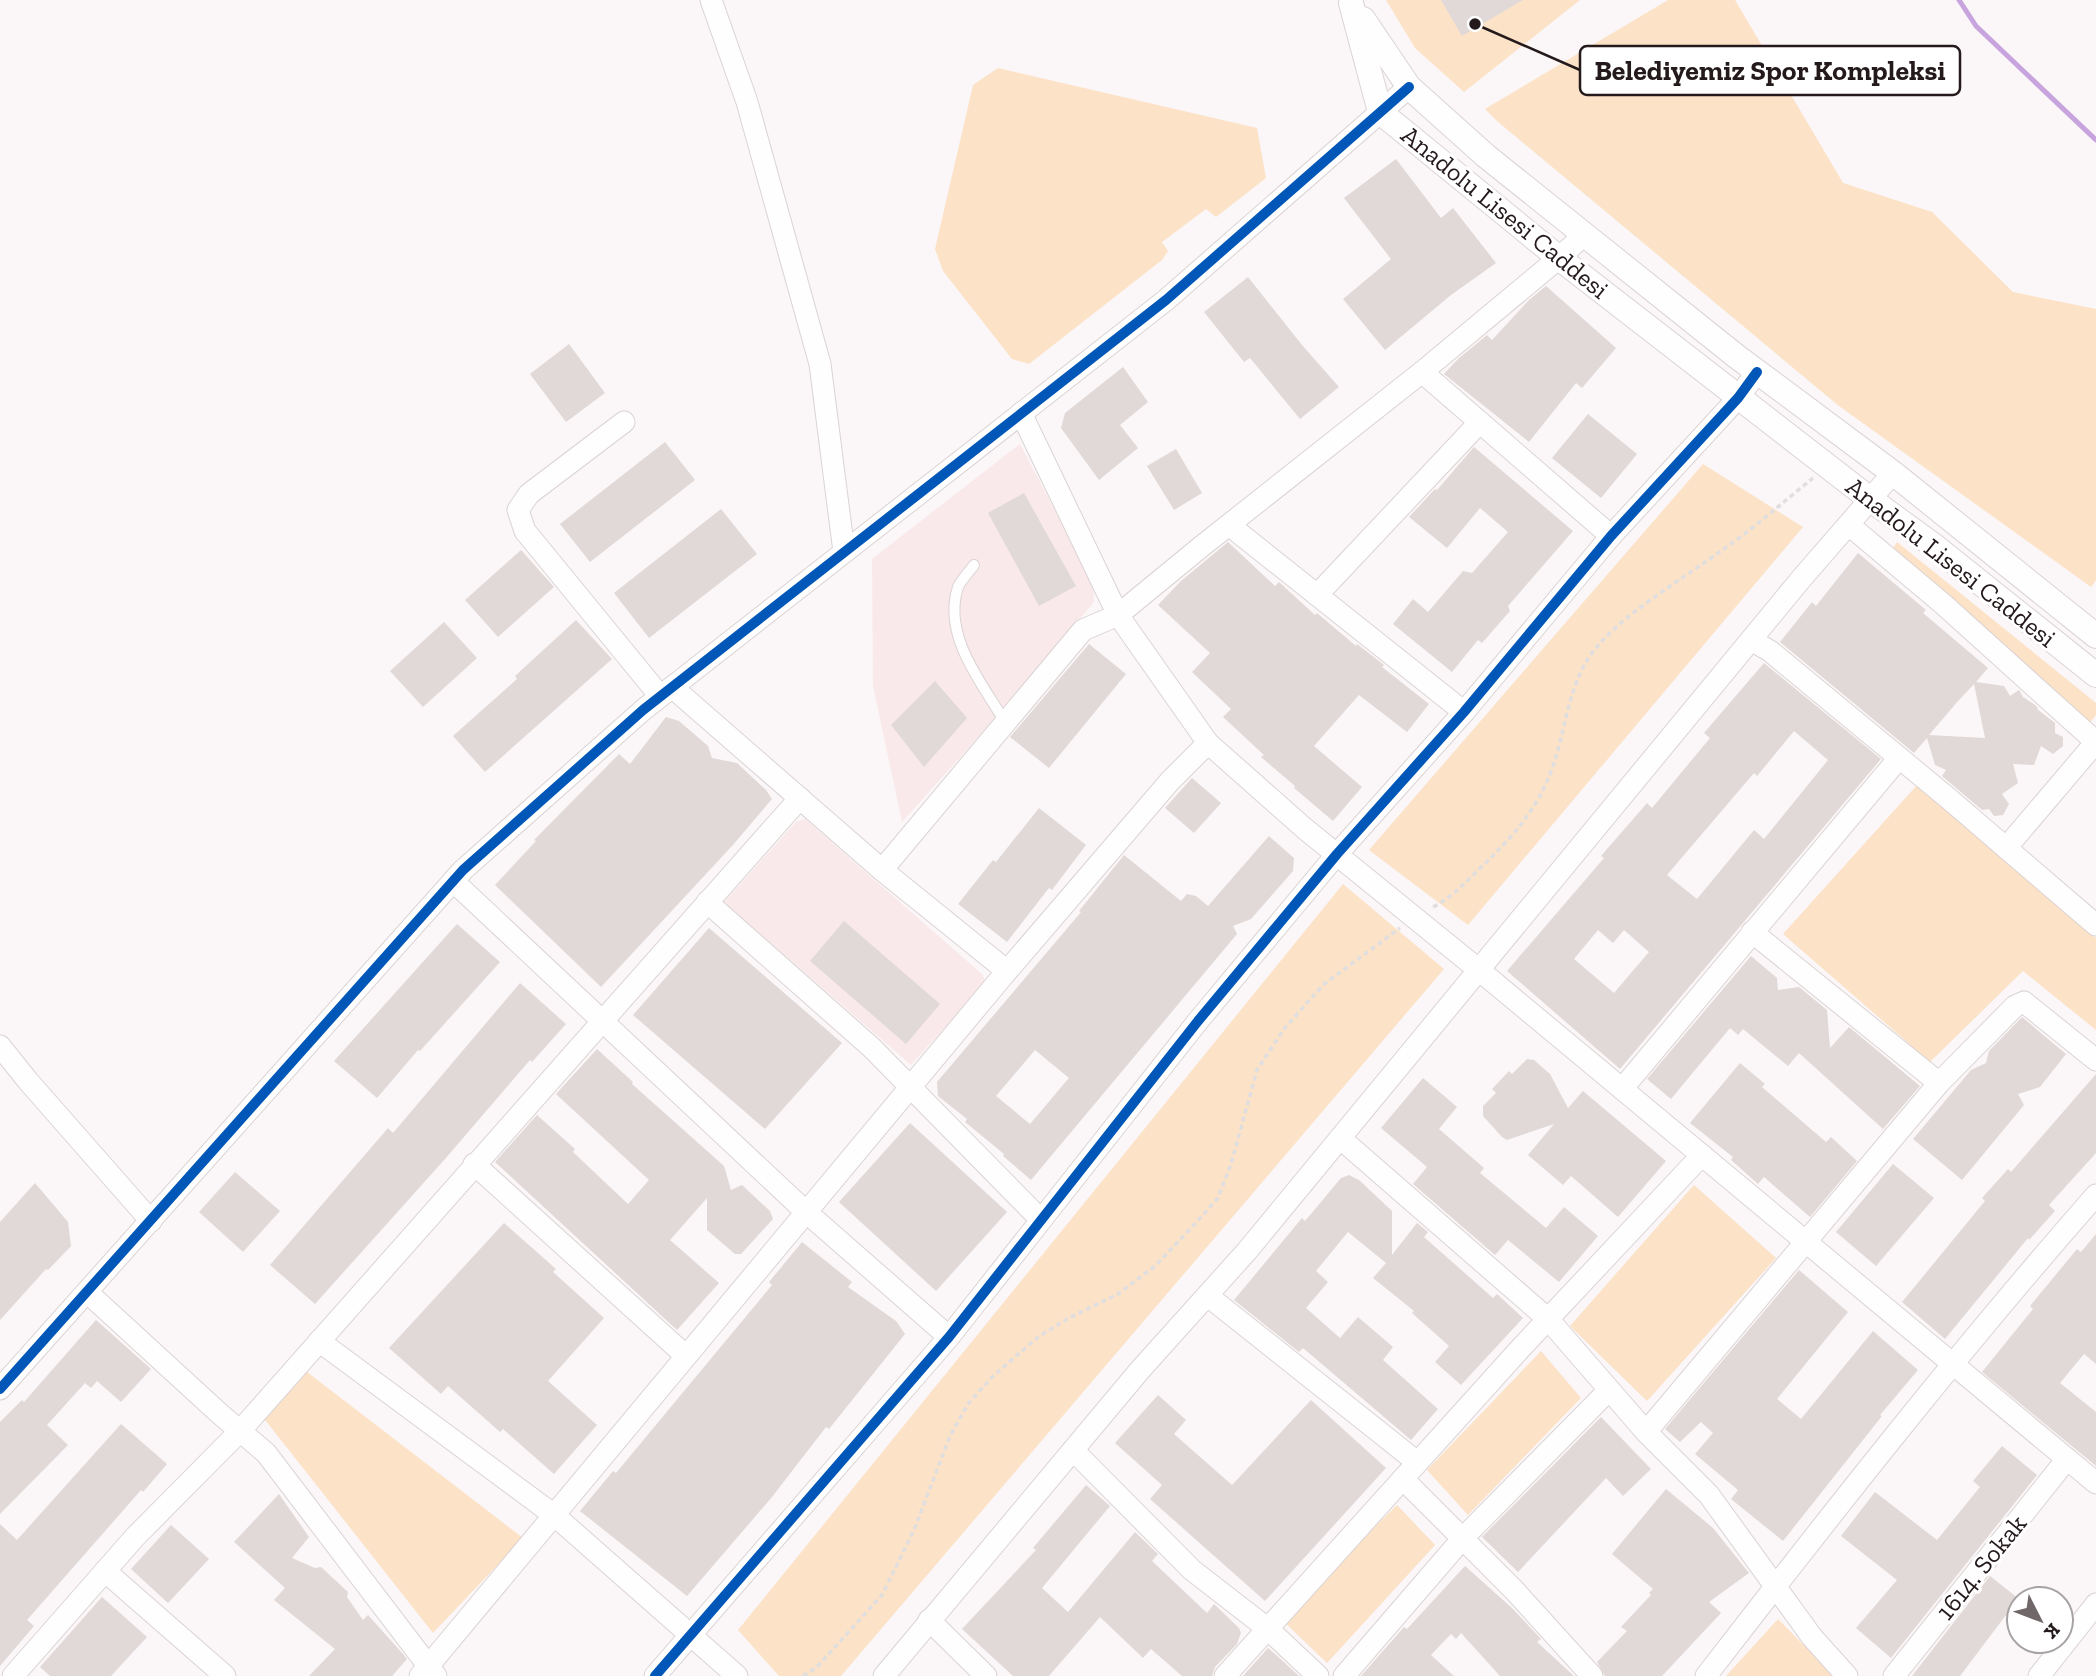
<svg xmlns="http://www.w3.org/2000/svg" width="2096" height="1676" font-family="'Zilla Slab',serif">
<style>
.built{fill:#f9e9eb}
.green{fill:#fce2c7}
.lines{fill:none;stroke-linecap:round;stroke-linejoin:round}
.stream{stroke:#c7a4de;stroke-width:5}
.building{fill:#e1d9d8;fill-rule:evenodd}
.service-casing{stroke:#dbd3d4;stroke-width:12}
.minor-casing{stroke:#dbd3d4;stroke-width:23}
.tertiary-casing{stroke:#dbd3d4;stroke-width:26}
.path{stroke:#e0dede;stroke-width:3.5;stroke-dasharray:5 3.5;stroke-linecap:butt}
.service{stroke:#fefefe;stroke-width:10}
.minor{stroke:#fefefe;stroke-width:21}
.tertiary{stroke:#fefefe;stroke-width:24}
.cycleway-casing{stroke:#fff;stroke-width:15}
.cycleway{stroke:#0057b8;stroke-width:10}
.labels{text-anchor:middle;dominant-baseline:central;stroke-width:6;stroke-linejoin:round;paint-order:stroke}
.street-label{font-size:26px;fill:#241a1b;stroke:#fff}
.leader{fill:none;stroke:#241a1b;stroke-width:2.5}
.callout-dot{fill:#241a1b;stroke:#fff;stroke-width:2.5}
.callout{fill:#fff;stroke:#241a1b;stroke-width:2.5}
.callout-label{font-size:28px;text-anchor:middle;font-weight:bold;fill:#241a1b}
</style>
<rect width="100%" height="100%" fill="#fbf6f7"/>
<g class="built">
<polygon points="1020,444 1093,583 1094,602 990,724 902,822 873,686 872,559"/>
<polygon points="805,819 982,974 986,982 911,1065 724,902 796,822"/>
</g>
<g class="green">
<polygon points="1386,0 1580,0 1464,92 1415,48"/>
<polygon points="1668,0 1735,0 1843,183 1932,212 2013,292 2096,309 2096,580 2091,587 1839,406 1497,121 1485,109"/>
<polygon points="998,68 1257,128 1266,178 1216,217 1206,209 1162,242 1168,251 1162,260 1029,364 1012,359 943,271 935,249 973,85"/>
<polygon points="1703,464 1803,527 1468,925 1369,850"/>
<polygon points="1897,542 2096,703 2096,715 2089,724 1892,550"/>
<polygon points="1918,784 2096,938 2096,1030 2023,971 1930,1062 1783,934"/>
<polygon points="1343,884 1444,969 841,1676 779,1676 738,1630"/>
<polygon points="1694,1185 1776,1258 1647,1401 1570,1326"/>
<polygon points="1541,1351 1581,1398 1468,1515 1427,1470"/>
<polygon points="307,1372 523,1538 433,1633 262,1416"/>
<polygon points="1397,1505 1435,1545 1327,1663 1281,1619"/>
<polygon points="1778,1619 1834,1676 1726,1676"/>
</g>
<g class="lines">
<polyline class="stream" points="1959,0 1976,26 2096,140"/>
</g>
<g class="building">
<polygon points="1441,0 1523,0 1462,36"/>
<polygon points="1396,159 1441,218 1453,208 1496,263 1451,295 1385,350 1343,299 1391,259 1344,198"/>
<polygon points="1248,277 1302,345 1339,387 1300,419 1250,358 1244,362 1204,312"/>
<polygon points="1546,286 1616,348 1582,388 1576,383 1529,442 1444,374 1458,359 1487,335 1492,340 1529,300"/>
<polygon points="569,344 605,393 566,422 530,374"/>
<polygon points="1123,367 1148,402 1120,425 1138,448 1099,480 1061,428 1065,413"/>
<polygon points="1588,414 1637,454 1601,498 1552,458"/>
<polygon points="665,442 695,480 590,562 560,524"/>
<polygon points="1474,447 1573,531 1508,606 1510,611 1482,643 1478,640 1452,672 1393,624 1413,599 1428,612 1463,571 1472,573 1508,532 1480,508 1447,548 1409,517 1435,489 1437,490"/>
<polygon points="1176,449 1202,493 1174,510 1147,466"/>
<polygon points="1024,493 1076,586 1039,606 988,513"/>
<polygon points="721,509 757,554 649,638 614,593"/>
<polygon points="1228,542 1275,586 1279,582 1315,615 1317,613 1356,646 1357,644 1384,665 1382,667 1429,704 1407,732 1359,695 1314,746 1362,787 1333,821 1294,788 1295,786 1261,757 1264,755 1223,717 1231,709 1192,672 1210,653 1158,605 1181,581"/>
<polygon points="521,550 554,587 498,637 465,600"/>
<path d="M1858,553L1926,610L1923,613L1988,668L1976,682L2004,686L2010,696L2019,690L2023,697L2035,705L2038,708L2037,709L2055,723V733L2063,737V746L2053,754L2041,746L2034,765L2013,764L2018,783L2002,794L2009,804L2003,815L1994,816L1989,809L1982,810L1942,776L1946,770L1935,765L1927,738L1914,753L1780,642L1812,602L1816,606ZM1974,684L1985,738L1929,735L1958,701Z"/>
<polygon points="576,620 612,659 485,772 453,736 517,679 515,676"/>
<polygon points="444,622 477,658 423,707 390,671"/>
<polygon points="1089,644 1126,674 1049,768 1010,737"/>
<path d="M1764,663L1881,759L1620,1069L1507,971L1604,858L1601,856L1647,803L1652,808L1710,738L1704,733ZM1794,731L1828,760L1764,839L1754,830L1697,899L1667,875L1754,773L1757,776ZM1598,930L1613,943L1624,930L1649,952L1614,993L1574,959Z"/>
<polygon points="935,681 967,718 924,767 891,725"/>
<polygon points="666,717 679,721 708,746 712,758 737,763 766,790 772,799 732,846 601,987 495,885 536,841 534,840 619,754 630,764"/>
<polygon points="1192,778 1221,803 1194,833 1165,808"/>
<polygon points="1039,808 1086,845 1052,890 1049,888 1007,942 958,904 993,860 996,862"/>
<path d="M1269,836L1294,858L1293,871L1251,919L1233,926L1237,934L1031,1180L1003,1156L1004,1154L965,1122L967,1119L938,1096L937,1082L1081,912L1079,911L1124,855L1181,901L1187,894L1196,896L1208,906ZM1035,1050L1069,1078L1030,1124L996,1096Z"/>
<polygon points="844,921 940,1004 906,1044 810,961"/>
<polygon points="457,924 500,962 420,1051 418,1050 377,1098 334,1061"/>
<polygon points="709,928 842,1043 765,1129 633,1015"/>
<polygon points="1751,956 1777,978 1778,990 1799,987 1827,1010 1830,1048 1849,1027 1920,1086 1883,1129 1799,1053 1788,1066 1743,1029 1738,1035 1730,1028 1671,1099 1647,1079"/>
<polygon points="520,983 566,1024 532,1062 530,1060 445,1159 315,1304 270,1265 388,1128 393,1133"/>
<polygon points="2022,1017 2066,1054 2040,1087 2018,1094 2024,1105 1962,1180 1913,1139 1971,1070 1986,1063 1989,1051"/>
<polygon points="597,1049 633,1082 632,1084 724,1166 731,1190 742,1185 770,1211 773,1219 741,1254 735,1254 707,1230 707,1198 670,1240 719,1283 677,1330 495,1162 537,1115 575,1149 573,1152 628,1204 649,1180 556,1094"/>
<polygon points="1527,1059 1534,1060 1550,1074 1568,1108 1583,1091 1666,1161 1618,1217 1571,1176 1563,1185 1528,1155 1554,1124 1507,1140 1502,1137 1483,1116 1483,1106 1496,1093 1492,1089 1509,1071 1512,1074"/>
<polygon points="1740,1063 1765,1084 1762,1087 1826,1142 1831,1137 1857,1161 1810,1217 1764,1177 1758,1184 1731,1160 1733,1157 1690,1123"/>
<polygon points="2096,1074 2096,1153 2049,1205 2055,1211 2029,1240 2028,1238 1945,1339 1902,1302 1985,1201 1982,1198 2008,1169 2011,1172"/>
<polygon points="1423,1078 1457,1107 1439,1129 1484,1168 1480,1173 1546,1228 1564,1207 1598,1236 1559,1282 1508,1240 1495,1255 1413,1184 1427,1167 1381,1128"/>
<polygon points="910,1123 1007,1212 936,1291 839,1202"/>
<polygon points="1893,1164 1934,1198 1876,1266 1836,1232"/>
<polygon points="235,1172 280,1211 243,1252 199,1212"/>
<polygon points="1349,1175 1359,1180 1392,1211 1392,1255 1417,1223 1428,1232 1424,1237 1493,1298 1497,1294 1523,1318 1461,1385 1435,1362 1449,1346 1412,1313 1414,1311 1373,1278 1386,1263 1348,1232 1316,1271 1328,1282 1306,1308 1340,1338 1358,1317 1393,1347 1383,1360 1438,1409 1411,1440 1303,1348 1299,1352 1234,1300 1302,1218 1305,1221 1341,1178"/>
<polygon points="35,1183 68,1222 71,1246 48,1270 46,1269 0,1320 0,1222"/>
<polygon points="504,1223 556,1269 553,1272 604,1318 548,1381 597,1425 554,1474 503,1429 500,1432 448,1386 441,1394 389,1348"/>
<polygon points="2096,1234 2096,1364 2084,1354 2060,1383 2096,1412 2096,1466 1982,1372 2033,1309 2030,1306 2077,1249 2081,1252"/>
<polygon points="802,1242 852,1282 848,1287 896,1321 905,1334 829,1429 826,1427 772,1497 687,1596 580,1511 613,1471 616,1473 772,1285 769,1282"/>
<polygon points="1799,1270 1848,1312 1777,1399 1801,1419 1873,1331 1918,1370 1880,1415 1882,1416 1783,1541 1731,1499 1738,1490 1695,1454 1713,1433 1701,1422 1680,1442 1665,1429"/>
<polygon points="96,1320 151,1369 121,1402 97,1381 91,1388 85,1383 47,1425 68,1445 0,1514 0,1422 22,1400 24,1402"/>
<polygon points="1158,1395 1186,1420 1174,1434 1232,1485 1311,1400 1386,1468 1265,1601 1150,1499 1162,1485 1115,1443"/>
<polygon points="1601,1417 1651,1469 1623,1496 1606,1478 1518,1572 1482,1537"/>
<polygon points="121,1424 167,1464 143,1492 141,1490 27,1620 34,1626 0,1666 0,1524 17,1540"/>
<polygon points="2002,1446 2037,1475 1891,1658 1856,1628 1897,1580 1841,1536 1875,1492 1937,1540 1980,1487 1973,1481"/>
<polygon points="1086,1485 1110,1506 1042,1588 1068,1612 1135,1532 1158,1554 1152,1561 1207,1613 1214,1604 1239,1628 1241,1633 1237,1644 1215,1667 1212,1676 1182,1676 1151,1649 1143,1658 1100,1617 1049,1676 1013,1676 962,1629 1036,1550 1033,1548"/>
<polygon points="1666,1489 1713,1528 1749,1573 1709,1602 1721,1613 1662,1676 1605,1676 1597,1662 1627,1631 1621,1627 1651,1595 1649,1593 1653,1589 1612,1554"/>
<polygon points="279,1494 309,1537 292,1558 315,1568 321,1567 348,1592 347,1597 363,1620 368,1615 403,1654 407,1659 392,1676 309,1676 335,1649 274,1600 285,1588 234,1542"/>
<polygon points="171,1525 209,1559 168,1603 131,1569"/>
<polygon points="1465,1566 1512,1608 1541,1639 1537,1642 1574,1676 1500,1676 1461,1633 1456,1639 1451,1634 1431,1655 1454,1676 1361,1676 1404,1627 1407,1629"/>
<polygon points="1990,1576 2019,1599 2019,1626 2006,1615 1960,1676 1912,1676"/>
<polygon points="102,1597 147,1637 111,1676 50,1676 40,1667"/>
<polygon points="1268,1648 1275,1654 1299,1676 1243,1676"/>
</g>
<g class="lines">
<defs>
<path id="service" d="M974,565C969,572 961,580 958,587C942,636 982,683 1005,722"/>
<g id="minor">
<polyline points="711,0 747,102 820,364 844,552"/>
<polyline points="1422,372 1611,536"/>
<polyline points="1021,413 1118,615 1208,743 1304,828 1479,970 2096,1483"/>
<polyline points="624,422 529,494 518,510 525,531 660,696"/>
<polyline points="1229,525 1464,712"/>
<polyline points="1849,525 1943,604 2096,742"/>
<polyline points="1317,595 1480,422"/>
<polyline points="1751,640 1770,651 1948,798 2096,925"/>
<polyline points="672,687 882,870 1007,971"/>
<polyline points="2006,848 2096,742"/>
<polyline points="882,870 1083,630 1118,615 1202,546 1422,372 1559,258 1584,235"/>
<polyline points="453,881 805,1211 949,1337"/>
<polyline points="707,902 872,1048 1041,1220"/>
<polyline points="1752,932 1939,1083"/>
<polyline points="0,1046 28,1081 151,1221"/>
<polyline points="1622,1089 1899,758"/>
<polyline points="1340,1138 1548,1319 1646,1432 1709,1495 1812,1637 1847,1676"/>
<polyline points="474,1164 686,1356"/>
<polyline points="88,1293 220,1414 266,1453 436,1676"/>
<polyline points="1208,1296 1417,1462"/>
<polyline points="319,1341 554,1515 737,1676"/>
<polyline points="0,1389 463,870 643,710 1166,300 1409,87"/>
<polyline points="1646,1432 1939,1083 2015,1006 2024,1002 2096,1060"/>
<polyline points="1073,1450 1192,1570 1268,1629 1318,1676"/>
<polyline points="1403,1479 1514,1590 1592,1676"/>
<polyline points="105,1571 225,1676"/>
<polyline points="929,1620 986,1676"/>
<polyline points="13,1676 135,1537 240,1431 800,798"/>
<polyline points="420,1676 1007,971 1170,781 1208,743"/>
<polyline points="655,1676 949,1337 1198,1021 1337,854 1464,712 1611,536 1738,398 1757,372"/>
<polyline points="884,1676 1140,1370 1247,1251 1801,579 1893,473"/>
<polyline points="1225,1676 1519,1350 1702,1155"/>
<polyline points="1344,1676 1463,1538 1609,1390"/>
<path d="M1706,1676C1832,1513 1960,1350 2096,1195"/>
<polyline points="1894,1676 2067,1459"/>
<polyline points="2039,1676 2096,1604"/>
</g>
<g id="tertiary">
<polyline points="1351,3 1380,112 1559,258 1870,499 1933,545 2096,675"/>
<polyline points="1363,19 1409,87 1486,156 1736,356 1893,473 2096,636"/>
</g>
</defs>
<use href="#service" class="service-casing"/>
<use href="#minor" class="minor-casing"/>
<use href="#tertiary" class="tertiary-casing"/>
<g class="path">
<path d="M1433,907C1451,898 1464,884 1478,870C1511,839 1540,807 1554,763C1566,727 1569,684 1592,653C1618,617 1684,578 1721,551C1753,529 1782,503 1813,478"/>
<polyline points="803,1676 817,1667 882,1595 914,1530 950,1436 968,1404 992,1377 1038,1337 1067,1319 1118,1294 1155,1266 1193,1226 1218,1198 1231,1164 1257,1070 1284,1029 1323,985 1400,928"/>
</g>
<use href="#service" class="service"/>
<use href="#minor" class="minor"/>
<use href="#tertiary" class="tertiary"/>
<defs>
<g id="cycleway">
<polyline points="0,1389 463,870 643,710 1166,300 1409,87"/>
<polyline points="655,1676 949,1337 1198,1021 1337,854 1464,712 1611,536 1738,398 1757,372"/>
</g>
</defs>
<use href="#cycleway" class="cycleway-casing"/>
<use href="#cycleway" class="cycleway"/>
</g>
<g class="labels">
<g class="street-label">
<text transform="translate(1505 212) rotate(39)">Anadolu Lisesi Caddesi</text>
<text transform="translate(1951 562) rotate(38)">Anadolu Lisesi Caddesi</text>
<text transform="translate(1981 1567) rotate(-51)">1614. Sokak</text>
</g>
</g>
<path class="leader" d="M1475 24L1580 70"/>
<circle class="callout-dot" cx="1475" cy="24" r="7"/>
<rect class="callout" x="1580" y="46" width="380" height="49" rx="7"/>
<g class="callout-label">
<text x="1770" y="80">Belediyemiz Spor Kompleksi</text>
</g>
<g transform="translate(2040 1620) rotate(132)"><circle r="33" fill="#ffffff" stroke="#a7a3a4" stroke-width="2"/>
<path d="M0-5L12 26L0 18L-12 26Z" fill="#6f6768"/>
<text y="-10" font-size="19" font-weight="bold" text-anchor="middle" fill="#241a1b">K</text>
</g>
</svg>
